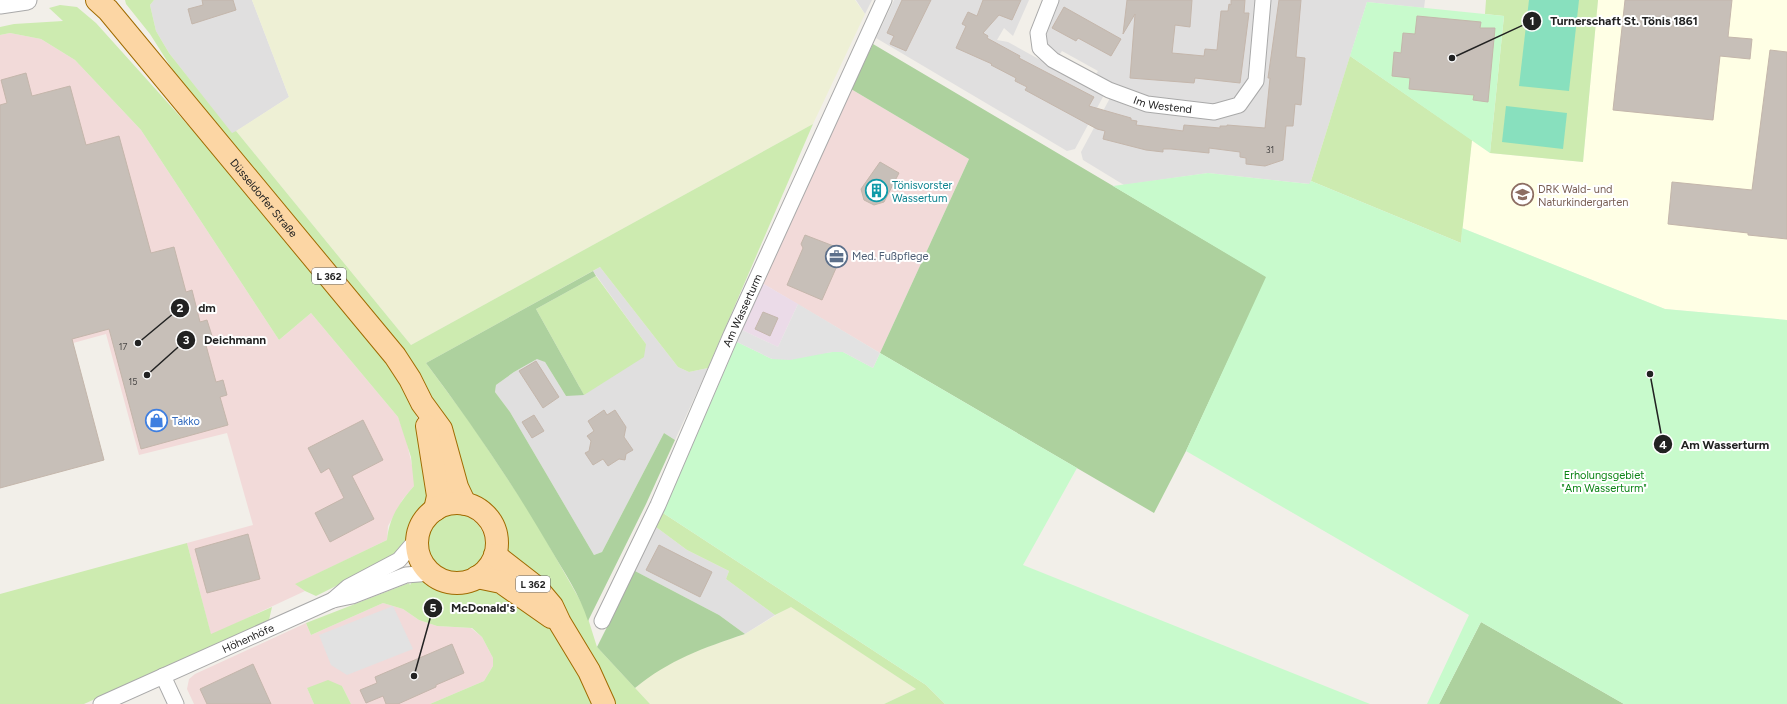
<svg xmlns="http://www.w3.org/2000/svg" width="1787" height="704" font-family="Figtree,sans-serif">
<style>
.residential{fill:#e0dfdf}
.commercial{fill:#f2dad9}
.industrial{fill:#ebdbe8}
.education{fill:#ffffe5}
.farmland{fill:#eef0d5}
.grass{fill:#cdebb0}
.forest{fill:#add19e}
.park{fill:#c8facc}
.pitch{fill:#88e0be}
.parking{fill:#e2e2e2}
.building{fill:#c7bfb8;stroke:#c4b6ab}
.lines{fill:none;stroke-linecap:round;stroke-linejoin:round}
.minor-casing{stroke:#a9a9a9;stroke-width:17}
.tertiary-casing{stroke:#a9a9a9;stroke-width:21}
.primary-casing{stroke:#a06b00;stroke-width:24}
.minor{stroke:#fff;stroke-width:15}
.tertiary{stroke:#fff;stroke-width:19}
.primary{stroke:#fcd6a4;stroke-width:22}
.labels{text-anchor:middle;dominant-baseline:central;stroke-width:4;stroke-linejoin:round;paint-order:stroke}
.number-label{font-size:9px;fill:#4b4948}
.shield{fill:#fff;stroke:#646464;stroke-width:1}
.shield-label{font-size:10px;font-weight:bold;fill:#222}
.street-label{font-size:11px;fill:#222;stroke:#fff}
.culture-label{font-size:11px;fill:#0d838f;stroke:#fff;text-anchor:start}
.education-label{font-size:11px;fill:#785e54;stroke:#fff;text-anchor:start}
.service-label{font-size:11px;fill:#4e5e75;stroke:#fff;text-anchor:start}
.shop-label{font-size:11px;fill:#366cbe;stroke:#fff;text-anchor:start}
.park-label{font-size:11px;fill:#0c8416;stroke:#fff}
.leader{fill:none;stroke:#222;stroke-width:1.5}
.callout-dot{fill:#222;stroke:#fff;stroke-width:1.5}
.mark-label{font-size:12px;text-anchor:middle;font-weight:bold;fill:#fff}
.callout-label{font-size:12px;text-anchor:middle;font-weight:bold;fill:#222;stroke:#fff;stroke-width:4;stroke-linejoin:round;paint-order:stroke}
</style>
<rect width="100%" height="100%" fill="#f2efe9"/>
<g class="residential">
<polygon points="154,0 252,0 289,97 232,134 169,53 156,31 150,5"/>
<polygon points="856,0 872,0 865,14"/>
<polygon points="894,0 1029,0 1013,36 1004,28 997,40 1008,42 1104,95 1075,149 1067,151 876,38"/>
<polygon points="1055,0 1257,0 1250,73 1243,91 1228,103 1210,106 1151,99 1095,76 1098,71 1062,51 1059,55 1049,48 1043,37"/>
<polygon points="1269,0 1425,0 1424,8 1367,2 1310,184 1208,173 1124,185 1083,160 1081,152 1110,98 1132,108 1214,118 1235,114 1252,100 1262,74"/>
<polygon points="600,267 678,367 689,372 708,368 675,440 664,433 602,552 594,555 510,412 495,392 496,385 514,372 537,359 541,359 545,362 566,396 646,344 593,271"/>
<polygon points="656,527 687,550 729,571 726,579 775,615 745,634 719,615 635,571"/>
</g>
<g class="commercial">
<polygon points="10,33 41,39 75,60 141,130 279,340 311,313 398,417 406,439 414,474 414,486 403,499 388,526 387,540 296,584 305,591 211,635 187,543 253,525 227,433 139,455 106,334 0,363 0,35"/>
<polygon points="851,89 969,159 880,353 762,283"/>
<polygon points="383,603 403,609 419,620 437,626 471,628 482,637 493,658 493,666 484,681 430,704 351,704 342,686 307,688 314,704 194,704 187,689 189,679 195,674 306,623 311,635"/>
</g>
<polygon class="industrial" points="762,283 798,304 778,347 742,330"/>
<polygon class="education" points="1598,0 1787,0 1787,320 1665,309 1462,228 1472,140 1490,153 1583,162"/>
<g class="farmland">
<polygon points="252,0 855,0 865,14 813,124 411,345 236,131 289,97"/>
<polygon points="791,606 916,689 884,704 650,704 635,688 653,673 673,662 698,650 745,634"/>
</g>
<g class="grass">
<path d="M125,0H154L150,5L156,31L169,53L232,133L236,131L411,345L813,124L708,368L689,372L678,367L600,267L426,363L471,424L531,514L585,609L597,647L650,704H614C597,669 583,634 557,604C542,587 521,573 507,555C501,548 501,538 500,529C497,515 483,506 472,499L434,402L424,383L406,355L308,234L181,83L150,34L126,4Z"/>
<polygon points="1486,0 1598,0 1583,162 1490,153 1504,16 1485,14"/>
<path d="M60,5L77,7L96,23L259,204L383,357L401,383L416,414L430,465L426,509L412,525L409,537L401,551L390,559L316,596L305,591L295,584L387,540C389,518 399,503 414,486L411,457L398,417L311,313L279,340L141,130L75,60L41,39L10,33L0,35V27L14,24L63,21L49,8Z"/>
<polygon points="1350,56 1472,140 1461,243 1311,181"/>
<polygon points="596,276 646,344 644,357 584,395 536,309"/>
<polygon points="663,513 926,685 945,704 884,704 916,689 791,607 775,615 726,579 729,571 687,550 656,527"/>
<circle cx="455" cy="544" r="30"/>
<polygon points="187,543 211,634 272,607 269,620 84,704 0,704 0,594"/>
<path d="M414,579L428,582L444,589H465L486,585C503,595 523,604 539,617C566,638 580,674 595,704H430L484,681L493,666V658L482,637L472,628L437,626L419,620L403,609L383,603L311,635L306,623L409,583L410,585Z"/>
<polygon points="328,680 342,686 351,704 314,704 307,688"/>
</g>
<g class="forest">
<polygon points="873,44 1267,277 1186,451 1154,513 880,353 969,159 851,89"/>
<path d="M593,271L596,276L536,309L584,395L566,396L545,362L537,359L514,372L496,385L495,392L510,412L594,555L602,552L664,433L675,440L646,504L588,621C580,595 564,572 550,548C513,484 471,423 426,363Z"/>
<path d="M635,571L719,615L745,634C703,648 669,660 635,688L597,647Z"/>
<polygon points="1481,622 1624,704 1439,704"/>
</g>
<g class="park">
<polygon points="1367,2 1504,16 1490,153 1350,56"/>
<polygon points="1208,173 1309,184 1311,181 1461,243 1462,228 1665,309 1787,320 1787,704 1624,704 1481,622 1439,704 1427,704 1469,615 1186,451 1266,277 1113,186"/>
<polygon points="737,342 772,359 832,352 843,352 873,368 880,353 1077,468 1023,565 1370,704 945,704 926,685 663,513"/>
</g>
<g class="pitch">
<polygon points="1529,0 1579,0 1569,91 1519,86"/>
<polygon points="1506,106 1567,113 1563,149 1502,142"/>
</g>
<g class="parking">
<polygon points="798,304 880,353 873,368 843,352 832,352 790,360 772,359 737,342 742,330 778,347"/>
<polygon points="393,606 413,649 347,675 331,665 319,635"/>
</g>
<g class="building">
<polygon points="202,0 233,0 236,10 192,24 188,9 203,5"/>
<polygon points="902,0 931,0 906,51 890,44 894,36 887,33"/>
<polygon points="983,0 1021,0 1012,20 999,15 983,33 988,36 987,38 1020,56 1019,58 1094,97 1089,106 1131,118 1131,120 1137,121 1136,125 1183,131 1184,125 1220,128 1220,126 1227,126 1227,125 1265,128 1270,78 1268,78 1269,71 1279,0 1301,0 1296,57 1305,58 1301,105 1295,104 1293,126 1286,126 1283,160 1265,166 1246,164 1246,158 1240,157 1240,152 1209,148 1209,153 1171,149 1163,149 1163,152 1146,150 1103,139 1105,131 1097,129 1025,90 1027,87 1015,81 1016,78 991,65 992,64 956,48 966,26 962,24 968,12 977,16"/>
<polygon points="1127,0 1192,0 1190,27 1175,25 1172,53 1204,56 1205,49 1217,50 1221,11 1228,11 1229,4 1231,5 1231,0 1245,0 1244,13 1249,13 1240,83 1195,78 1194,83 1130,78 1135,14 1123,34"/>
<polygon points="1625,0 1732,0 1728,37 1752,39 1750,59 1720,56 1713,120 1613,110"/>
<polygon points="1064,7 1121,39 1111,56 1078,38 1076,41 1052,28"/>
<polygon points="1417,16 1481,22 1480,28 1495,28 1488,102 1473,100 1474,95 1409,89 1410,78 1392,76 1394,52 1401,53 1403,33 1415,34"/>
<polygon points="1770,50 1787,52 1787,239 1748,235 1748,233 1668,224 1672,182 1752,190"/>
<polygon points="26,73 32,96 70,86 86,145 119,136 151,253 174,247 186,292 192,290 200,322 207,320 212,336 204,338 216,382 223,380 227,395 220,397 228,425 141,449 109,329 72,339 104,460 0,488 0,105 7,103 1,80"/>
<polygon points="880,162 899,173 884,202 874,205 864,200 861,189"/>
<polygon points="805,235 844,250 822,300 787,285 803,248 801,244"/>
<polygon points="763,312 778,318 770,336 755,329"/>
<polygon points="536,361 559,397 543,408 519,371"/>
<polygon points="604,410 607,415 615,410 626,427 624,437 633,450 626,454 625,460 619,459 608,466 603,459 593,465 585,453 589,451 591,441 587,436 594,431 588,421"/>
<polygon points="534,415 544,431 532,438 522,422"/>
<polygon points="363,420 383,460 352,476 374,519 330,542 315,513 344,498 329,468 321,473 308,448"/>
<polygon points="248,534 260,579 207,593 195,549"/>
<polygon points="659,545 712,572 700,597 646,570"/>
<polygon points="452,644 464,673 436,685 436,687 398,704 386,704 383,696 366,703 360,690 377,683 375,677"/>
<polygon points="253,664 271,704 207,704 200,689"/>
</g>
<g class="lines">
<defs>
<g id="minor">
<path id="s1" d="M1051,0L1038,33L1040,48L1053,60L1109,90L1147,104L1214,112L1239,105L1256,81L1263,0"/>
<polyline points="333,600 348,587 399,560 417,539"/>
<path id="s2" d="M602,621L658,505L731,335L884,0"/>
<polyline points="163,676 176,704"/>
<path id="s3" d="M101,704L333,600L352,596L406,575L431,573"/>
</g>
<polyline id="tertiary" points="0,4 27,0"/>
<g id="primary">
<path id="s4" d="M97,0L108,10L395,356L410,379L422,403L441,429L457,487L465,504"/>
<polyline points="427,426 438,496 435,510"/>
<circle cx="457" cy="543" r="40"/>
<polyline points="495,555 536,587 552,606 560,623 589,671 604,704"/>
<polyline points="477,577 501,582 551,617"/>
</g>
</defs>
<use href="#minor" class="minor-casing"/>
<use href="#tertiary" class="tertiary-casing"/>
<use href="#primary" class="primary-casing"/>
<use href="#minor" class="minor"/>
<use href="#tertiary" class="tertiary"/>
<use href="#primary" class="primary"/>
</g>
<defs>
<symbol id="building-ring" viewBox="-11 -11 22 22"><circle r="9.5" fill="#fff" stroke="#0f9aa8" stroke-width="1.5"/><path d="M-4-6H4V6H1V3H-1V6H-4ZM-2.5-4.3h1.7v1.8h-1.7ZM.8-4.3h1.7v1.8H.8ZM-2.5-1h1.7V.8h-1.7ZM.8-1h1.7V.8H.8Z" fill="#0f9aa8"/></symbol>
<symbol id="school-ring" viewBox="-11 -11 22 22"><circle r="9.5" fill="#fff" stroke="#8d6e63" stroke-width="1.5"/><path d="M0-5L7-2L0 1L-7-2ZM-4 1L0 2.5L4 1V4Q0 6-4 4Z" fill="#8d6e63"/></symbol>
<symbol id="office-ring" viewBox="-11 -11 22 22"><circle r="9.5" fill="#fff" stroke="#5c6f8a" stroke-width="1.5"/><path d="M-6-3h4V-5.5h4V-3h4V5H-6ZM-1-4.5V-3h2v-1.5ZM-6 0V1H6V0Z" fill="#5c6f8a"/></symbol>
<symbol id="shop-ring" viewBox="-11 -11 22 22"><circle r="9.5" fill="#fff" stroke="#3f7fe0" stroke-width="1.5"/><path d="M-5-2.5h2.3a2.7 3.5 0 0 1 5.4 0H5L5.5 6h-11ZM-1.5-2.5h3a1.5 2.3 0 0 0-3 0Z" fill="#3f7fe0"/></symbol>
</defs>
<g fill-rule="evenodd">
<use href="#building-ring" x="864" y="178" width="25" height="25"/>
<use href="#school-ring" x="1510" y="182" width="25" height="25"/>
<use href="#office-ring" x="824" y="244" width="25" height="25"/>
<use href="#shop-ring" x="144" y="408" width="25" height="25"/>
</g>
<g class="labels">
<g class="number-label">
<text x="1270" y="149">31</text>
<text x="123" y="346">17</text>
<text x="133" y="381">15</text>
</g>
<g class="shield">
<rect x="312" y="268" width="34" height="16" rx="3"/>
<rect x="516" y="576" width="34" height="16" rx="3"/>
</g>
<g class="shield-label">
<text x="329" y="276">L 362</text>
<text x="533" y="584">L 362</text>
</g>
<g class="street-label">
<text stroke="none"><textPath href="#s1" startOffset="188">Im Westend</textPath></text>
<text stroke="none"><textPath href="#s4" startOffset="259">Düsseldorfer Straße</textPath></text>
<text stroke="none"><textPath href="#s2" startOffset="341">Am Wasserturm</textPath></text>
<text stroke="none"><textPath href="#s3" startOffset="161">Höhenhöfe</textPath></text>
</g>
<g class="culture-label">
<text x="892" y="185">Tönisvorster<tspan x="892" dy="13">Wassertum</tspan></text>
</g>
<g class="education-label">
<text x="1538" y="189">DRK Wald- und<tspan x="1538" dy="13">Naturkindergarten</tspan></text>
</g>
<g class="service-label">
<text x="852" y="256">Med. Fußpflege</text>
</g>
<g class="shop-label">
<text x="172" y="421">Takko</text>
</g>
<g class="park-label">
<text x="1604" y="475">Erholungsgebiet<tspan x="1604" dy="13">"Am Wasserturm"</tspan></text>
</g>
</g>
<path class="leader" d="M1452 58L1532 21M138 343L180 308M147 375L186 340M1650 374L1663 444M414 676L433 608"/>
<g class="callout-dot">
<circle cx="1452" cy="58" r="4"/>
<circle cx="138" cy="343" r="4"/>
<circle cx="147" cy="375" r="4"/>
<circle cx="1650" cy="374" r="4"/>
<circle cx="414" cy="676" r="4"/>
<circle cx="1532" cy="21" r="10"/>
<circle cx="180" cy="308" r="10"/>
<circle cx="186" cy="340" r="10"/>
<circle cx="1663" cy="444" r="10"/>
<circle cx="433" cy="608" r="10"/>
</g>
<g class="mark-label">
<text x="1532" y="25">1</text>
<text x="180" y="312">2</text>
<text x="186" y="344">3</text>
<text x="1663" y="449">4</text>
<text x="433" y="612">5</text>
</g>
<g class="callout-label">
<text x="1624" y="25">Turnerschaft St. Tönis 1861</text>
<text x="207" y="312">dm</text>
<text x="235" y="344">Deichmann</text>
<text x="1725" y="449">Am Wasserturm</text>
<text x="483" y="612">McDonald's</text>
</g>
</svg>
